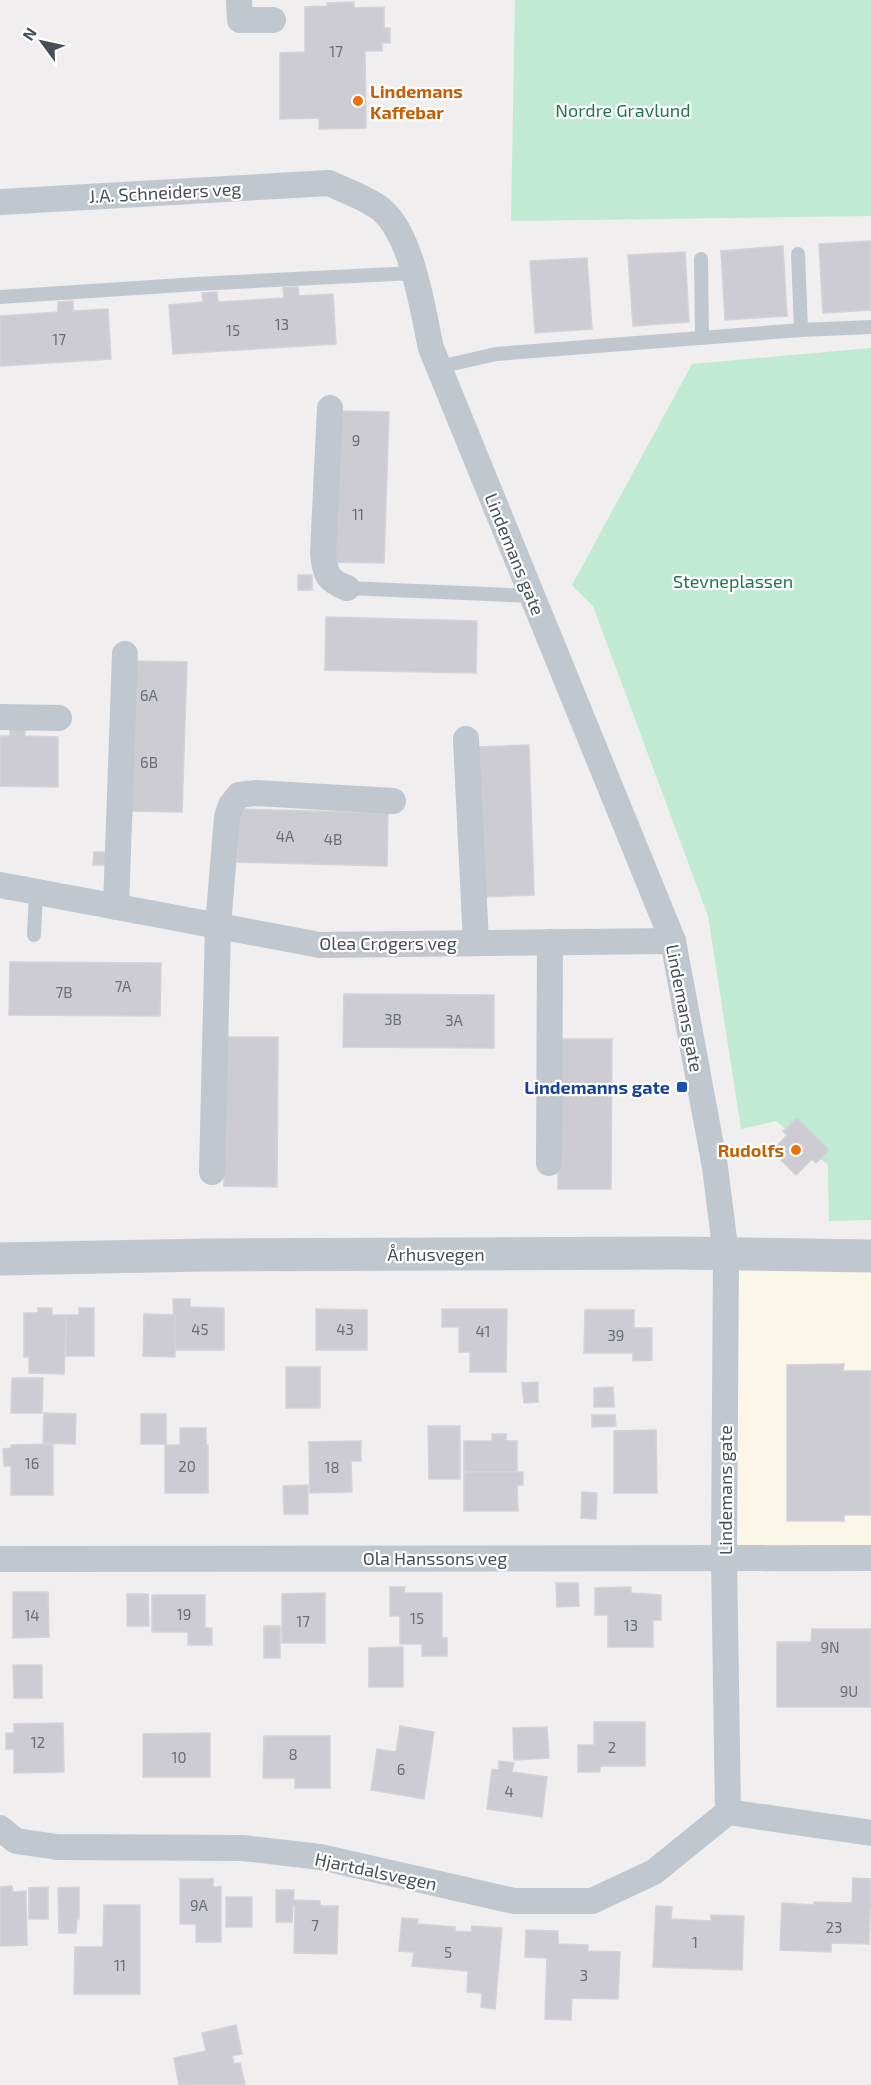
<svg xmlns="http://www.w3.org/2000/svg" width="871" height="2085" font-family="'Exo 2',sans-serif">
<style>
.commercial{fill:#faf6e8}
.green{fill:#c0ead4}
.building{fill:#ccccd2;stroke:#d2d3d9;stroke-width:1.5}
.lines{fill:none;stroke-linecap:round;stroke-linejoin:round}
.service{stroke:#c0c7cf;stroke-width:14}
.minor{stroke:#c0c7cf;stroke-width:26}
.tertiary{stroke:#c0c7cf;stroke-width:33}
.food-dot{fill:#e8710a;stroke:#fff;stroke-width:2}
.transit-dot{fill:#1a4fb4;stroke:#fff;stroke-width:2}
.labels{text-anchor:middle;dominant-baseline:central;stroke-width:4.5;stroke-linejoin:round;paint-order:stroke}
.number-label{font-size:15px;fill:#696e77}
.food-label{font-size:18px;font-weight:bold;fill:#c56008;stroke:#fff;text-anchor:start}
.park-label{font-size:18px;fill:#1f7451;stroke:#fff}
.street-label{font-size:18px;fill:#484f59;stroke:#fff}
.transit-label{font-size:18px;font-weight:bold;fill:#164399;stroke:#fff;text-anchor:end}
</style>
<rect width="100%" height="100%" fill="#f0eeee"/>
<polygon class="commercial" points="871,1254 871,1558 724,1557 726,1255"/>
<g class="green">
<polygon points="515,0 871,0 871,216 511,221"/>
<polygon points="871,348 871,1220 829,1221 828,1165 776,1121 741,1129 708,916 593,606 572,585 692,364"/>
</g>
<g class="building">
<polygon points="354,2 354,8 384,7 384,28 390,28 390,43 382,43 382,51 365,51 366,128 319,129 319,118 280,119 280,53 305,52 305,7 327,6 327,3"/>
<polygon points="871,241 871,310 823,313 819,244"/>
<polygon points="783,246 787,316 725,320 721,251"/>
<polygon points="685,252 689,322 633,326 628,255"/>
<polygon points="587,258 592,329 535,333 530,261"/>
<polygon points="298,287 299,296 333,294 336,344 173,354 169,305 203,302 202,293 217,292 218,302 284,298 283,288"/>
<polygon points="73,301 73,311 108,309 111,359 0,366 0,316 58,312 58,302"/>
<polygon points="336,411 389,412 384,563 332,562"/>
<rect x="298" y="575" width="14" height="15"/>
<polygon points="326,617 477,621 476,673 325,670"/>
<polygon points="133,661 187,662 182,812 129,811"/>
<polygon points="10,727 25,727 25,736 58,737 58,787 0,786 0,736 10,736"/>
<polygon points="529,745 534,895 482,897 477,747"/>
<polygon points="238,809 388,813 387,866 237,862"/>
<polygon points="94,852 108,852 108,865 93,865"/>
<polygon points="10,962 161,963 160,1016 9,1015"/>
<polygon points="344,994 494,995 494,1048 343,1047"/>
<polygon points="226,1037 278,1037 277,1187 224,1186"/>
<polygon points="559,1039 612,1039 611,1189 558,1189"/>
<polygon points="797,1118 829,1150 816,1163 812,1159 796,1175 772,1151 787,1135 783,1131"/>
<polygon points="173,1299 190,1299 190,1307 224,1308 224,1350 175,1350"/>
<polygon points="38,1308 52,1308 52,1315 66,1315 64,1374 29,1373 29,1357 24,1357 24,1313 38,1313"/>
<polygon points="79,1308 94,1308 94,1356 66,1356 66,1315 79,1315"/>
<polygon points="316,1309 367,1310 367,1350 316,1350"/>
<polygon points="442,1309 507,1309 506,1372 470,1372 470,1352 459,1352 459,1327 442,1327"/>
<polygon points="585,1310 634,1310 634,1328 652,1328 652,1360 633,1361 633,1353 584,1353"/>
<polygon points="144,1314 175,1315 175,1357 143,1356"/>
<polygon points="844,1364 843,1371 871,1371 871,1515 844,1515 844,1521 787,1521 787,1365"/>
<rect x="286" y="1367" width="34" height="41"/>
<polygon points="12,1378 43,1378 42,1413 11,1413"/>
<polygon points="538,1382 538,1402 524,1403 522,1383"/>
<polygon points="613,1387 614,1407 594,1407 594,1388"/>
<polygon points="44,1413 76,1414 75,1444 43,1443"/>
<rect x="141" y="1414" width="25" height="30"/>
<polygon points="592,1415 615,1415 616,1426 592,1427"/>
<polygon points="428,1426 460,1426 460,1479 429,1479"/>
<polygon points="180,1428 206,1428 206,1445 208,1445 208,1493 165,1493 165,1445 180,1445"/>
<polygon points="656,1430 657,1493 614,1493 614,1431"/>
<polygon points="492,1434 506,1434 506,1441 517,1441 517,1472 464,1472 464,1441 492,1441"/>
<polygon points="361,1441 361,1461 351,1461 352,1492 310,1493 309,1442"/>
<polygon points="53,1444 53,1495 11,1495 11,1466 4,1466 3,1449 11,1448 11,1445"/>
<polygon points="464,1472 523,1472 523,1485 517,1485 518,1511 464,1511"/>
<polygon points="308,1485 308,1514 284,1514 283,1486"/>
<polygon points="582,1492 597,1493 596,1519 581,1518"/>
<polygon points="556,1583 578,1583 579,1606 557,1607"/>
<polygon points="390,1587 405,1587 404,1593 442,1593 442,1638 447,1638 447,1656 422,1656 422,1644 400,1644 400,1616 390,1616"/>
<polygon points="631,1587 631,1593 661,1595 661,1620 653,1620 653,1647 608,1647 608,1615 595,1615 595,1588"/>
<polygon points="13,1592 48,1592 49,1637 13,1638"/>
<polygon points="325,1593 325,1643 282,1643 282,1594"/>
<polygon points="127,1594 148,1594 149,1626 127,1626"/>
<polygon points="152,1595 205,1595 205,1628 212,1628 212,1645 188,1645 188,1632 152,1632"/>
<rect x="264" y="1626" width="16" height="32"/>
<polygon points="812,1629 871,1629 871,1707 777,1707 777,1642 811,1642"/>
<polygon points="403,1647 403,1687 369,1687 369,1648"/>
<polygon points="13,1665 42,1665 42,1698 14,1698"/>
<polygon points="594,1722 645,1722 645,1766 600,1766 600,1772 578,1772 578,1745 594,1745"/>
<polygon points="63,1723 64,1772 14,1773 14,1749 6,1749 6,1733 14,1733 14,1724"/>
<polygon points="400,1726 434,1732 424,1799 371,1790 377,1749 396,1752"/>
<polygon points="547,1727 549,1758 514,1760 513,1728"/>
<polygon points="210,1733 210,1777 143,1777 143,1734"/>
<polygon points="264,1736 330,1736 330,1788 295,1788 295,1778 263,1778"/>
<polygon points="499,1761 514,1763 512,1772 547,1777 542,1817 487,1809 492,1769 499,1770"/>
<polygon points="853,1878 871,1879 869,1944 831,1943 831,1952 780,1950 782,1903 814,1905 814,1902 852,1903"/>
<polygon points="180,1879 213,1879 213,1887 221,1887 221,1942 196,1942 196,1924 180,1924"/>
<polygon points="12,1886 13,1892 26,1891 27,1945 0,1946 0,1887"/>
<polygon points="48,1887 48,1919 29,1919 29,1888"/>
<polygon points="79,1887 79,1919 77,1919 76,1933 59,1933 58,1888"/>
<polygon points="276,1890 294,1890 293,1900 320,1901 320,1906 338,1906 337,1954 294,1953 295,1906 293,1906 292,1922 276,1922"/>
<rect x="226" y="1897" width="26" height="30"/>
<polygon points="104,1905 140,1905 140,1994 74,1994 75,1947 103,1947"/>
<polygon points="656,1906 672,1907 671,1919 711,1921 711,1915 744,1916 742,1970 653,1967"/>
<polygon points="402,1918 418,1919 417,1924 455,1927 455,1931 471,1932 472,1926 502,1928 495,2009 481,2007 482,1993 467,1992 468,1971 412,1966 414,1952 399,1951"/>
<polygon points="526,1930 558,1931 558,1944 588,1945 588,1951 620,1952 618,1999 572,1998 571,2020 545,2019 547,1958 525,1957"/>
<polygon points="236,2025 242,2054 232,2056 234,2064 240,2063 245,2084 179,2085 174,2058 206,2051 202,2033"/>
</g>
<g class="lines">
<g class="service">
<polyline points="798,254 801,330"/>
<polyline points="701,259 702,338"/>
<polyline points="0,297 197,284 414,273"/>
<polyline points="439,367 496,354 801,330 871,327"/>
<polyline points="347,588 532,596"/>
<polyline points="34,935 36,891"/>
</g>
<g class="minor">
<polyline points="239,0 240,20 273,20"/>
<path d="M0,202L329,183C344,190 361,196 375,205C412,227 422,308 431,348L673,941L715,1167L726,1255L724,1557L728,1812"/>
<path d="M330,408L323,554C326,574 326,580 347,588"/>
<polyline points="0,717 59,718"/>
<polyline points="466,739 476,943"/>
<polyline points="0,885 320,945 673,941"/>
<polyline points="116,907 125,654"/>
<polyline points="549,1163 550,942"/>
<polyline points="212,1172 218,926 227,817 231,805 239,795 256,793 393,801"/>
<polyline points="0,1559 871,1558"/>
<polyline points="728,1812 871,1833"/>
<polyline points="0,1828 16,1841 57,1847 243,1848 320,1857 514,1901 592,1901 654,1872 728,1812"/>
</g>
<polyline class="tertiary" points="0,1259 205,1255 675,1253 871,1256"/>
</g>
<g class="food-dot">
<circle cx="358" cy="101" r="6"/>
<circle cx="796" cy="1150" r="6"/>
</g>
<rect class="transit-dot" x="676" y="1081" width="12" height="12" rx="3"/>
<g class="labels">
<g class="number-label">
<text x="336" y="51">17</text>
<text x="282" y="324">13</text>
<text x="233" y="330">15</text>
<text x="59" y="339">17</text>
<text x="356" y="440">9</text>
<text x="358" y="514">11</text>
<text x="149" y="695">6A</text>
<text x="149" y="762">6B</text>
<text x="285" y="836">4A</text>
<text x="333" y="839">4B</text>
<text x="123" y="986">7A</text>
<text x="64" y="992">7B</text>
<text x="393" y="1019">3B</text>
<text x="454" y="1020">3A</text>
<text x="200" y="1329">45</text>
<text x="345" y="1329">43</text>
<text x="483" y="1331">41</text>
<text x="616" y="1335">39</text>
<text x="32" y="1463">16</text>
<text x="187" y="1466">20</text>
<text x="332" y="1467">18</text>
<text x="184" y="1614">19</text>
<text x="32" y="1615">14</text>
<text x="417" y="1618">15</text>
<text x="303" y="1621">17</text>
<text x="631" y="1625">13</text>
<text x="830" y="1647">9N</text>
<text x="849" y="1691">9U</text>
<text x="38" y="1742">12</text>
<text x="612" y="1747">2</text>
<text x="293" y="1754">8</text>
<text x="179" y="1757">10</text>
<text x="401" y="1769">6</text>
<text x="509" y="1791">4</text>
<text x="199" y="1905">9A</text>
<text x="315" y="1925">7</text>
<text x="834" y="1927">23</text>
<text x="695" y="1942">1</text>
<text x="448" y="1952">5</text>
<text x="120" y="1965">11</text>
<text x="584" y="1975">3</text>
</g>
<g class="food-label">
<text x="370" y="91">Lindemans<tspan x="370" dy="21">Kaffebar</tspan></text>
<text x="784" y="1150" text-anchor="end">Rudolfs</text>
</g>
<g class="park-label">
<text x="623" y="110">Nordre Gravlund</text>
<text x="733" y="581">Stevneplassen</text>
</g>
<g class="street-label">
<text transform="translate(165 192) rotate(-3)">J.A. Schneiders veg</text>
<text transform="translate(515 554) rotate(68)">Lindemans gate</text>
<text x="388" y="943">Olea Crøgers veg</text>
<text transform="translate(685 1008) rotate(79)">Lindemans gate</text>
<text x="436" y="1254">Århusvegen</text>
<text transform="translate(725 1490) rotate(-90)">Lindemans gate</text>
<text x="435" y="1558">Ola Hanssons veg</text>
<text transform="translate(376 1871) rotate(12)">Hjartdalsvegen</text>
</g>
<g class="transit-label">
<text x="670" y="1087">Lindemanns gate</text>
</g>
</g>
<g transform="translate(42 42) rotate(303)" stroke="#ffffff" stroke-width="4.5" paint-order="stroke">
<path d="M0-4.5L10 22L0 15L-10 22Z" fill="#484f59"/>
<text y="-9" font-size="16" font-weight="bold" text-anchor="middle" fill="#484f59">N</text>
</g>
</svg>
